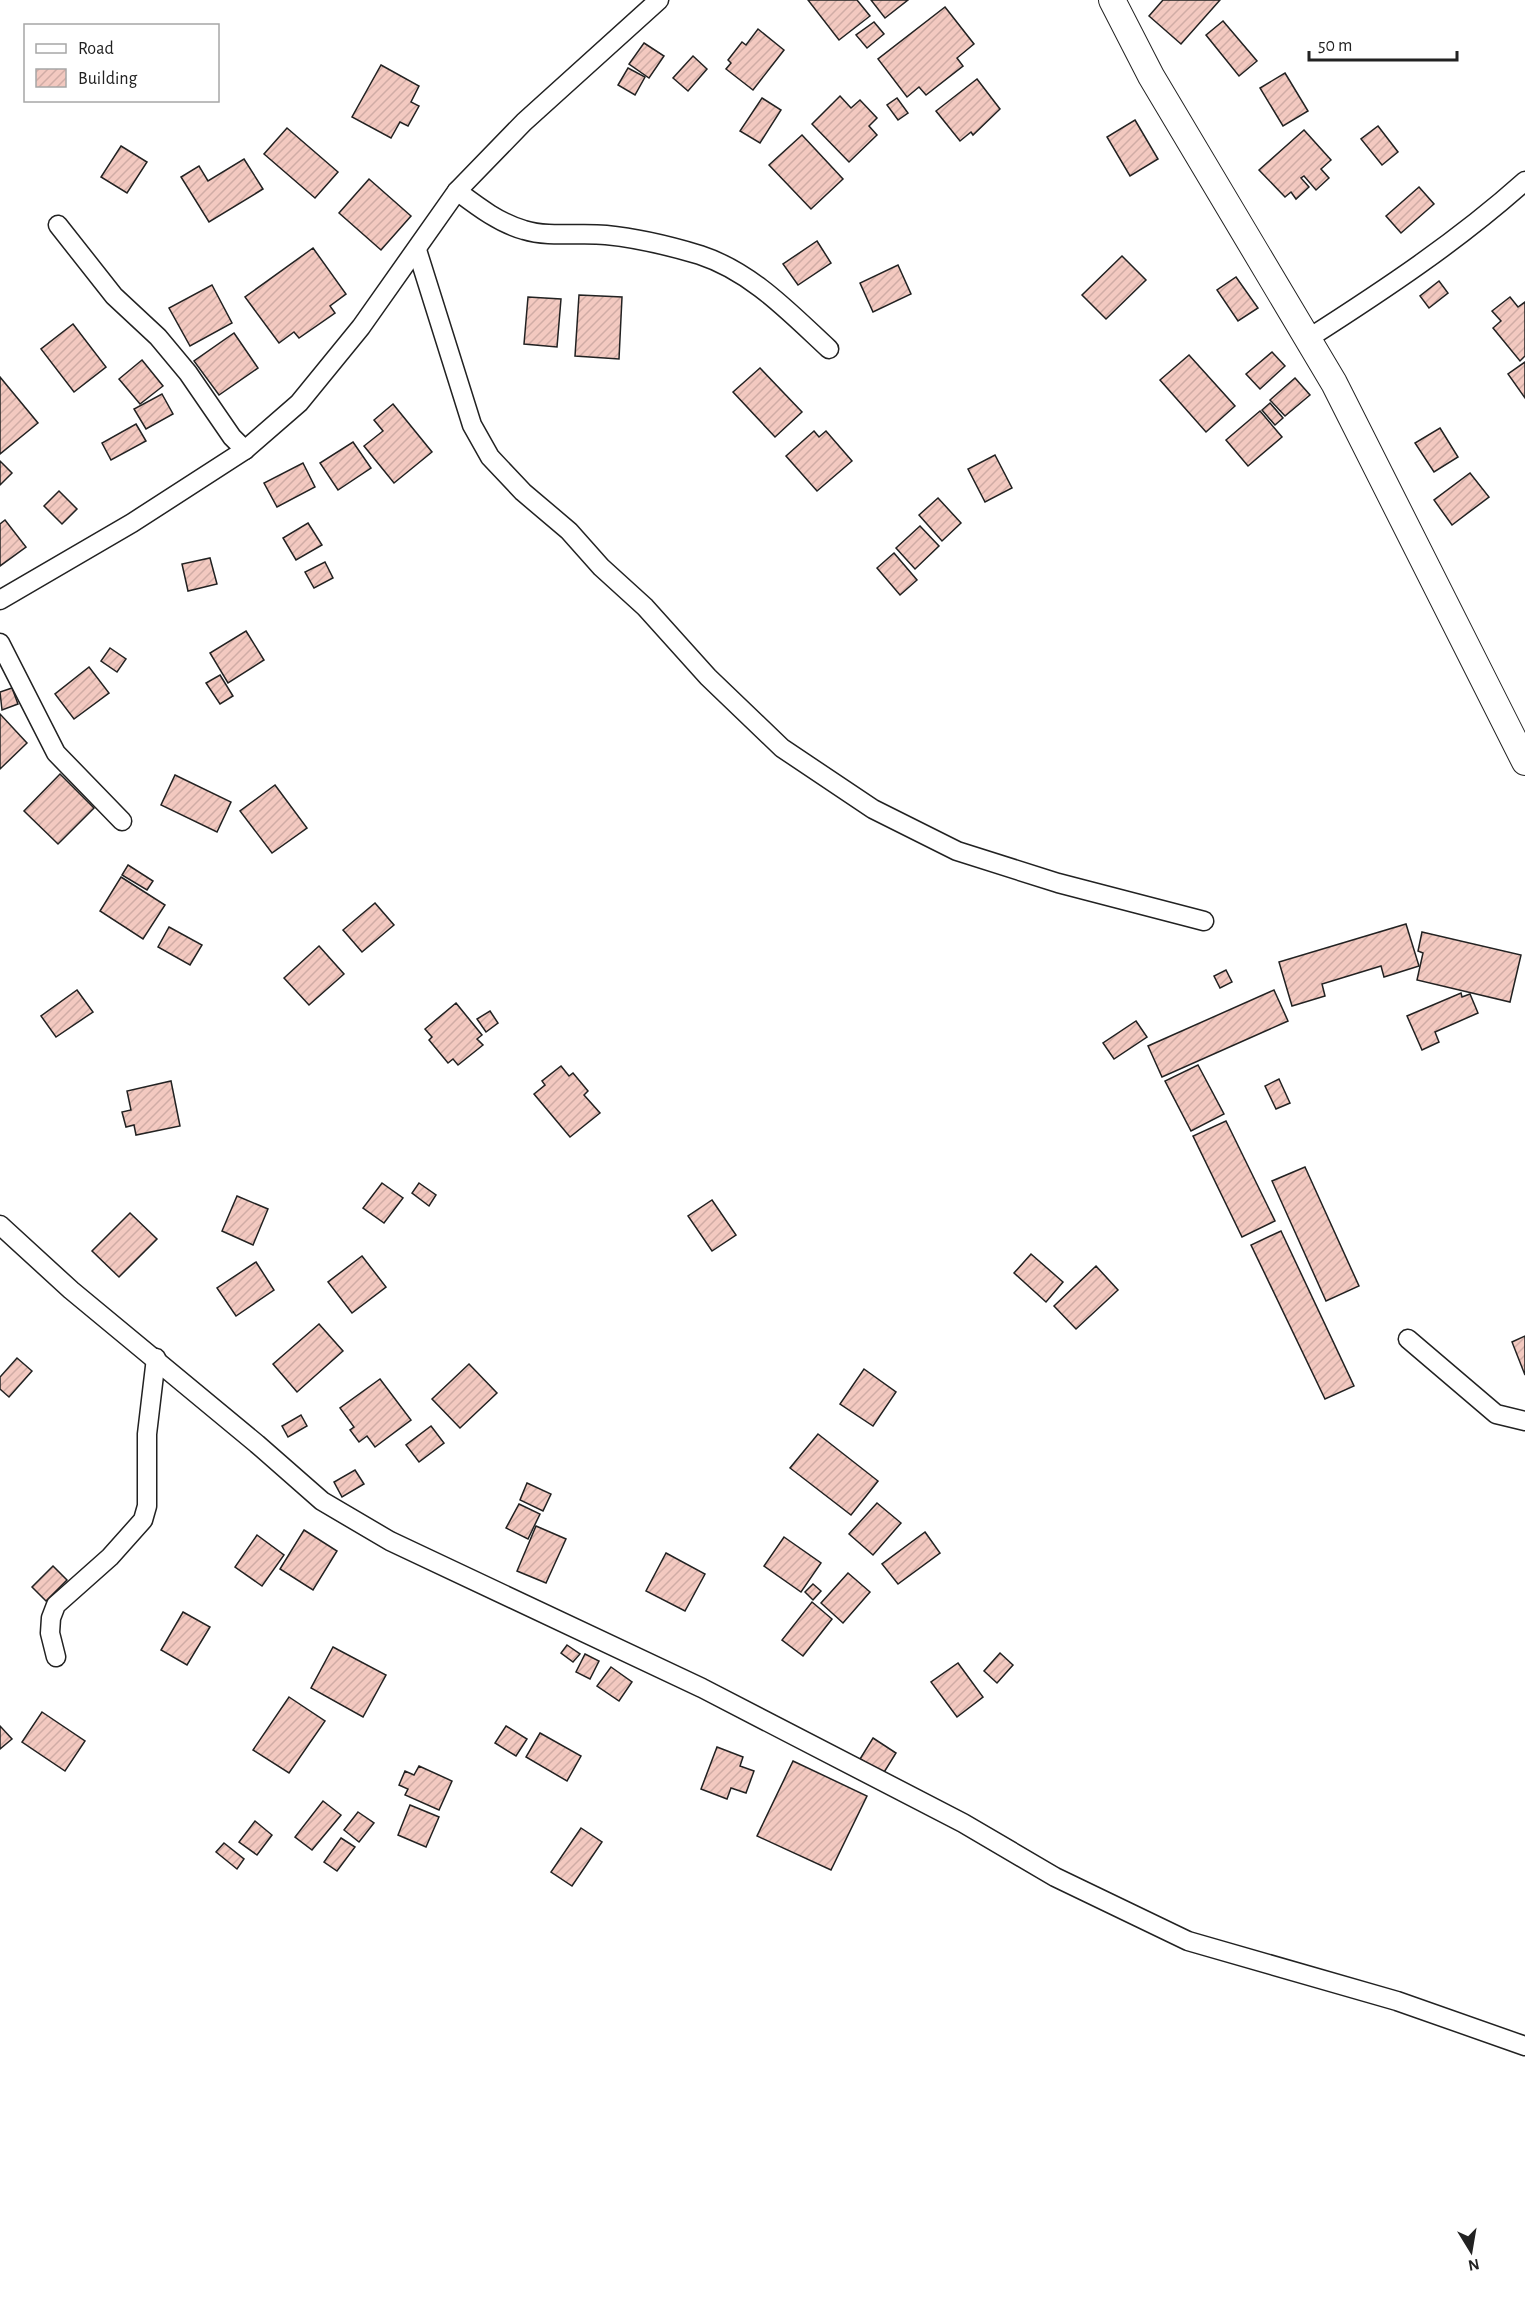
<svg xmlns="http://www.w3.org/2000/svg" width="1525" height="2305" font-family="'Alegreya Sans',sans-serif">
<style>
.building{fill:url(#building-hatch);stroke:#222;stroke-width:1.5}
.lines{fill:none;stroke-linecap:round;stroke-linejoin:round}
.minor-casing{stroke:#222;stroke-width:21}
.secondary-casing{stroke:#222;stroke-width:28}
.minor{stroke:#fff;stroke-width:18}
.secondary{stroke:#fff;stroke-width:26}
</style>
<defs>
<pattern id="building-hatch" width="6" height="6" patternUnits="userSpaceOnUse" patternTransform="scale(1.5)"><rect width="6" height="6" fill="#f3c9c0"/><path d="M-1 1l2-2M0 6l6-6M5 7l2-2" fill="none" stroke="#d0aca5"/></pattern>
</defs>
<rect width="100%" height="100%" fill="#fff"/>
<g class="building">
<polygon points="808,0 857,0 870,16 839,40"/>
<polygon points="871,0 908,0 885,18"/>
<polygon points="1163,0 1220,0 1181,44 1149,16"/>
<polygon points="945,7 974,44 957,58 963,66 926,95 919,87 907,97 878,59"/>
<polygon points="1223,21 1257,61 1239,76 1206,35"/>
<polygon points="874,22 884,34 867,48 856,35"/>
<polygon points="758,29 784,50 753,90 726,69 731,63 728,60 742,42 746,45"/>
<polygon points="644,43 664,56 649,78 629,64"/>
<polygon points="693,56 707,69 688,91 673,78"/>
<polygon points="381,65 419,86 411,102 419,106 408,126 400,122 391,138 352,117"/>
<polygon points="628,68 645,77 635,95 618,85"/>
<polygon points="1285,73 1308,111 1283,126 1260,88"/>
<polygon points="977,79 1000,109 973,135 971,132 960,141 936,111"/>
<polygon points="840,96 851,108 860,100 877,118 869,126 877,135 849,162 812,124"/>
<polygon points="762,98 781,110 760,143 740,131"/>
<polygon points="897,98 908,113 898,120 887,105"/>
<polygon points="1135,120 1158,159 1130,176 1107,137"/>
<polygon points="1378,126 1398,152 1382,165 1361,139"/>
<polygon points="287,128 338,172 315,198 264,154"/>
<polygon points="1304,130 1331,160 1321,169 1329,178 1316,190 1304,176 1301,178 1309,187 1296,199 1291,192 1285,197 1259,170"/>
<polygon points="802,135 843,179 811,209 769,165"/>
<polygon points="121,146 147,162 127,193 101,177"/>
<polygon points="244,159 263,189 209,222 181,177 199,166 208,181"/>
<polygon points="369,179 411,216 381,250 339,213"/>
<polygon points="1419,187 1434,204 1401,233 1386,216"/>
<polygon points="817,241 831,263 798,285 783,264"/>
<polygon points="313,248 346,294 330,306 335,313 299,338 294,332 279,343 245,297"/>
<polygon points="1122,256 1146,280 1106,319 1082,295"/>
<polygon points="898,265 911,294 873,312 860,283"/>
<polygon points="1236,277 1258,308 1238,321 1217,290"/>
<polygon points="1439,281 1448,293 1429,308 1420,296"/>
<polygon points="212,285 232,323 190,346 169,308"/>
<polygon points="579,295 622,297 619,359 575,356"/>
<polygon points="528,297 561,299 557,347 524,344"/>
<polygon points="1510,297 1518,307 1525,302 1525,356 1520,361 1493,328 1501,321 1492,311"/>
<polygon points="73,324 106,367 74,392 41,349"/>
<polygon points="234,333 258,368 219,395 194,361"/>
<polygon points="1272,352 1285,366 1260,389 1246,374"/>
<polygon points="1189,355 1235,406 1206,432 1160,380"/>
<polygon points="142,360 163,386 140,404 119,379"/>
<polygon points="1525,362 1525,398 1508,374"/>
<polygon points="760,368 802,412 775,437 733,392"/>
<polygon points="0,377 38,423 0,454"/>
<polygon points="1295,378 1310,395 1285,416 1270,400"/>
<polygon points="162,394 173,414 146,429 134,409"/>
<polygon points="1270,403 1283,418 1275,425 1262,410"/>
<polygon points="393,404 432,452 394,483 364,446 383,431 374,420"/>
<polygon points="1260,411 1282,437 1248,466 1226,440"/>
<polygon points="136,424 146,441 111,460 102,443"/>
<polygon points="1440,428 1458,457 1434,472 1415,443"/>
<polygon points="814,431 819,437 826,431 852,461 817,491 786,456"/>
<polygon points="353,442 371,468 338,490 320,463"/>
<polygon points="995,455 1012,488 985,502 968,469"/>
<polygon points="0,461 12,473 0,485"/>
<polygon points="303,463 315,487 277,507 264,483"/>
<polygon points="1470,473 1489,497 1452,525 1434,500"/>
<polygon points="59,491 77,509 62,524 44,506"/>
<polygon points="938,498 961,523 942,541 919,515"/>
<polygon points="5,520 26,547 0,566 0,524"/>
<polygon points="308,523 322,545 296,560 283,538"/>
<polygon points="920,526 939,546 915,569 896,548"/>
<polygon points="894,553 917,580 900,595 877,568"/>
<polygon points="210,558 217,584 188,591 182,564"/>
<polygon points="325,562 333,578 314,588 305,572"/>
<polygon points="246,631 264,660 228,683 210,653"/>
<polygon points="110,648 126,659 117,672 101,661"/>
<polygon points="89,667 109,693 74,719 55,694"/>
<polygon points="220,675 233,696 220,704 206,683"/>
<polygon points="12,688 18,704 2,710 0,692"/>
<polygon points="0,714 27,743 0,769"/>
<polygon points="60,774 94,808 58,844 24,811"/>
<polygon points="175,775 231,802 217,832 161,805"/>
<polygon points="275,785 307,828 272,853 240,811"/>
<polygon points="128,865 153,881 147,890 122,875"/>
<polygon points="121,877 165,905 143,939 100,911"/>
<polygon points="375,903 394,925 362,952 343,930"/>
<polygon points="1406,924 1419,966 1384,977 1381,966 1322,984 1325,996 1292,1006 1279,962"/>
<polygon points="169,927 202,945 190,965 158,947"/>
<polygon points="1422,932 1521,955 1510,1002 1417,980 1423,953 1418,951"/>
<polygon points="319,946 344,974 309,1005 284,978"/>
<polygon points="1226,970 1232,982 1220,988 1214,976"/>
<polygon points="77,990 93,1012 56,1037 41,1016"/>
<polygon points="1274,990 1288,1021 1162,1077 1148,1046"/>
<polygon points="1461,993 1462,997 1470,994 1478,1013 1435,1032 1439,1042 1422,1050 1407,1016"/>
<polygon points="456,1003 482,1035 477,1039 483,1045 458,1065 453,1059 448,1063 429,1040 432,1037 425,1029"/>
<polygon points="490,1011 498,1023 486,1032 477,1019"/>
<polygon points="1136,1021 1147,1037 1114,1059 1103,1043"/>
<polygon points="1198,1065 1224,1114 1191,1131 1165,1081"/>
<polygon points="561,1066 569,1076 573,1073 588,1091 584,1095 600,1113 570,1137 534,1094 545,1085 542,1081"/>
<polygon points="1279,1079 1290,1103 1276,1109 1265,1086"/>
<polygon points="171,1081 180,1126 136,1135 134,1125 126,1127 122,1112 131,1110 127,1091"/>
<polygon points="1226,1121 1275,1221 1242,1237 1193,1136"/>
<polygon points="1305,1167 1359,1286 1326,1301 1272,1181"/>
<polygon points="382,1183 403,1198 384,1223 363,1208"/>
<polygon points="419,1183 436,1195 429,1206 412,1193"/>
<polygon points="237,1196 268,1209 253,1245 222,1231"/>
<polygon points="712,1200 736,1235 712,1251 688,1216"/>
<polygon points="130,1213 157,1239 119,1277 92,1251"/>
<polygon points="1281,1231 1354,1386 1325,1399 1251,1245"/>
<polygon points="1031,1254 1063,1282 1046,1302 1014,1273"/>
<polygon points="362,1256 386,1287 352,1313 328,1282"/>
<polygon points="256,1262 274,1290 236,1316 217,1288"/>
<polygon points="1096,1266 1118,1290 1076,1329 1054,1306"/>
<polygon points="319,1324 343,1351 297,1392 273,1364"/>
<polygon points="1525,1336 1525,1375 1512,1342"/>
<polygon points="17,1358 32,1371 9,1397 0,1389 0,1377"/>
<polygon points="469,1364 497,1393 460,1428 432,1399"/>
<polygon points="864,1369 896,1392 873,1426 840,1404"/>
<polygon points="380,1379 411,1420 375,1447 367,1436 359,1442 350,1430 354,1427 340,1408"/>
<polygon points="301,1415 307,1426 288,1437 282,1426"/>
<polygon points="431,1426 444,1443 419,1462 406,1445"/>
<polygon points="818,1434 878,1481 851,1515 790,1468"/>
<polygon points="355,1470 364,1484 342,1497 334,1482"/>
<polygon points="527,1483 551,1494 543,1511 520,1500"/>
<polygon points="877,1503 901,1523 873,1555 849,1534"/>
<polygon points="519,1504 540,1514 528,1539 506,1528"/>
<polygon points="536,1526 566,1539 546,1583 517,1571"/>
<polygon points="304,1530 337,1551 313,1590 280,1569"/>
<polygon points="925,1532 940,1553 898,1584 882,1564"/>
<polygon points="257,1535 284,1555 262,1586 235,1567"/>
<polygon points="784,1537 821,1563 801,1592 764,1566"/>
<polygon points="666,1553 705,1574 685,1611 646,1591"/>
<polygon points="53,1566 67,1580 46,1601 32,1587"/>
<polygon points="848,1573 870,1592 843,1623 821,1603"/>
<polygon points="813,1584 821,1591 813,1600 805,1592"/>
<polygon points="812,1602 832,1619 803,1656 782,1640"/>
<polygon points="183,1612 210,1627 187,1665 161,1650"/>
<polygon points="567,1645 580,1654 573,1662 561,1653"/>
<polygon points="333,1647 386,1675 363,1717 311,1688"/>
<polygon points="1000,1653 1013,1665 997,1683 984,1671"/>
<polygon points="585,1654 599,1661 590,1679 576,1672"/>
<polygon points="958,1663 983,1697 957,1717 931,1682"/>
<polygon points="611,1667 632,1682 619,1701 597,1686"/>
<polygon points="289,1697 325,1721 289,1773 253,1750"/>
<polygon points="42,1712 85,1741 65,1771 22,1742"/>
<polygon points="0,1726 12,1739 0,1749"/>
<polygon points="506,1726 527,1739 516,1756 495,1743"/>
<polygon points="540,1733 581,1756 567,1781 526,1757"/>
<polygon points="873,1738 896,1753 883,1774 860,1759"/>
<polygon points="717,1747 743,1757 740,1766 754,1771 746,1793 731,1788 727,1799 701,1789"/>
<polygon points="793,1761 867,1796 831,1870 757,1836"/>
<polygon points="419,1766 452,1781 439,1810 405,1795 408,1789 399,1785 405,1771 414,1775"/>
<polygon points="323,1801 341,1815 312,1850 295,1837"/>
<polygon points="410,1805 439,1817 426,1847 398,1835"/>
<polygon points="358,1812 374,1823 359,1842 344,1830"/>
<polygon points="255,1821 272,1835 257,1855 239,1842"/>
<polygon points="581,1828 602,1842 572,1886 551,1872"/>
<polygon points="341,1838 355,1847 337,1871 324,1862"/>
<polygon points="224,1843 244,1859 237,1869 216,1852"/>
</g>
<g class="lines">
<defs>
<g id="minor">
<path d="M457,191C477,206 499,223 524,230C550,238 579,232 606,235C638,238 670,246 700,255C752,272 790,313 829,349"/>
<polyline points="58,225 114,296 158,337 188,373 232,437 245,450"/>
<polyline points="417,250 472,425 490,457 523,492 569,531 601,567 645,607 708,677 782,748 873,809 957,851 1058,883 1204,921"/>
<path d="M1309,338C1384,290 1458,241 1525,181"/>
<polyline points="0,600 132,523 245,450 299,403 361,327 457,191 524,122 659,0"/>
<polyline points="0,643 56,753 122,821"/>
<polyline points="0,1225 71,1290 257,1444 322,1501 390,1541 702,1688 963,1823 1055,1877 1188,1941 1397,2001 1525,2046"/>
<polyline points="1408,1339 1496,1414 1525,1421"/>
<polyline points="56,1657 50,1633 51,1618 56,1605 110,1557 143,1520 147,1506 147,1434 156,1358"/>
</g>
<polyline id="secondary" points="1112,0 1151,76 1334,383 1525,762"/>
</defs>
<use href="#minor" class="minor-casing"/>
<use href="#secondary" class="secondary-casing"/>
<use href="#minor" class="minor"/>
<use href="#secondary" class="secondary"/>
</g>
<rect x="24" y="24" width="195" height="78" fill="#ffffff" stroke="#a7a7a7" stroke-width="1.5"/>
<rect x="36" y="44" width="30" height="9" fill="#ffffff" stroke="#a7a7a7" stroke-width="1.5"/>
<text x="78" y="54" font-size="18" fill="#222222">Road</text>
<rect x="36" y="69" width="30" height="18" fill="url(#building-hatch)" stroke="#a7a7a7" stroke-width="1.5"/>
<text x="78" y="84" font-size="18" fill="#222222">Building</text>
<g transform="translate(1471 2251) rotate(169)" stroke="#ffffff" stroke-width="4.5" paint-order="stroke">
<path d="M0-4.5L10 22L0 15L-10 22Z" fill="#222222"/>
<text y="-9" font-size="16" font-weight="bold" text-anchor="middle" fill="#222222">N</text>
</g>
<path d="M1309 51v9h148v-9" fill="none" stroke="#222222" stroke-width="3"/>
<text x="1318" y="51" font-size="18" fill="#222222" stroke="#ffffff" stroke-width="4.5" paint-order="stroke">50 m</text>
</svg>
